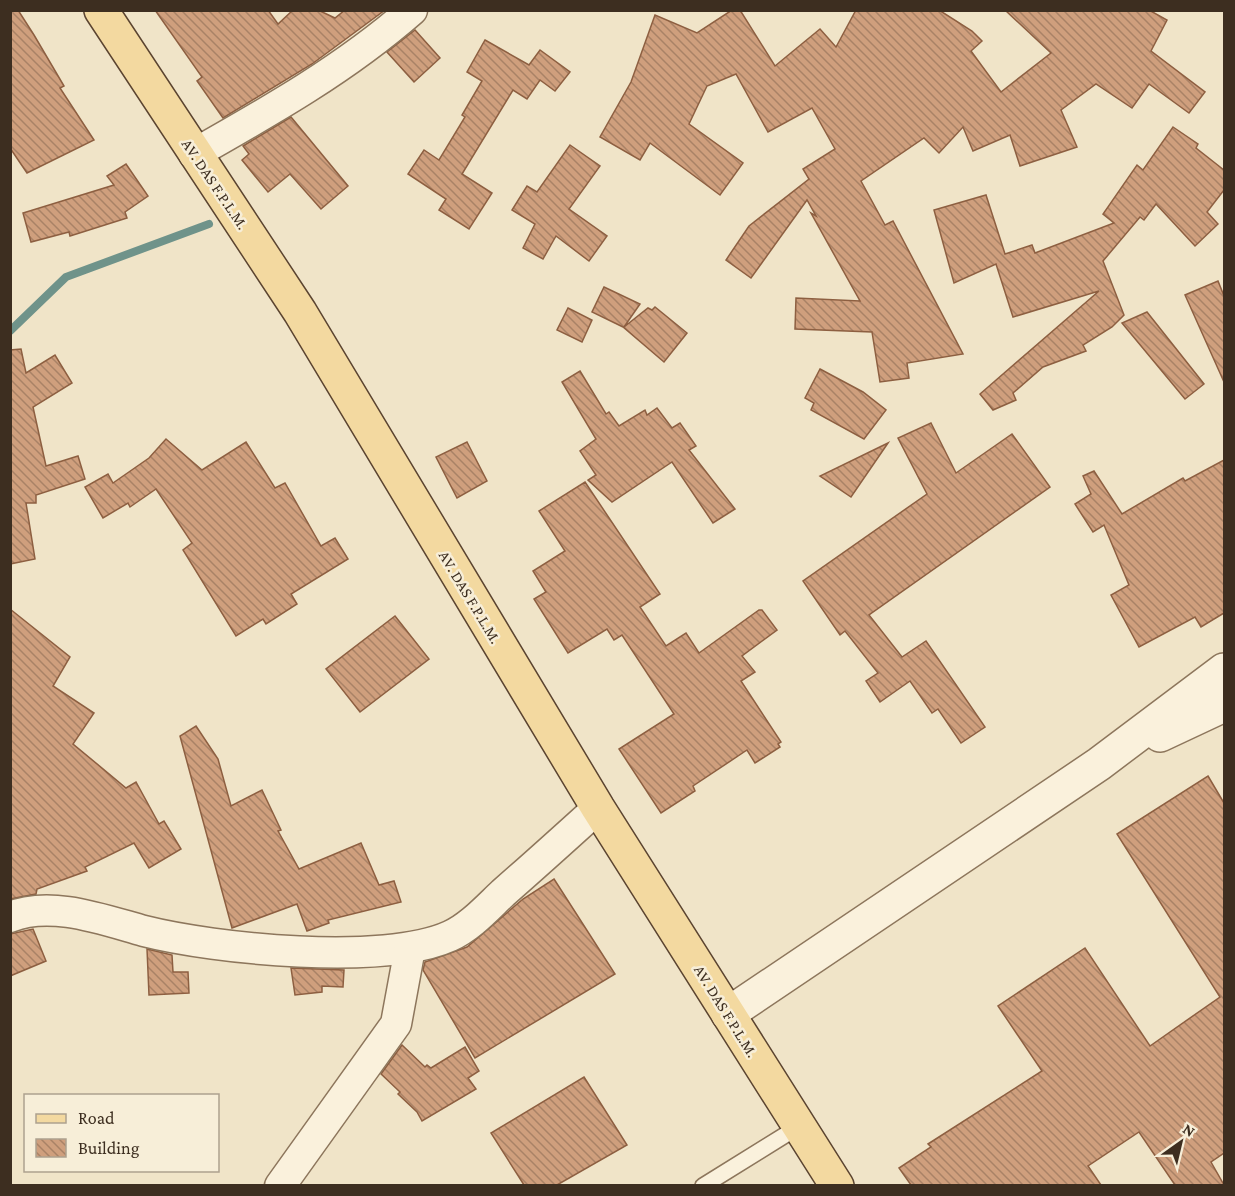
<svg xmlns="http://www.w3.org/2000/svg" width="1235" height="1196" font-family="'Crimson Pro',serif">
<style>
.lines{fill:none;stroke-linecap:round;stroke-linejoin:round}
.stream{stroke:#6f938a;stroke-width:8}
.building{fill:url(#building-back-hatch);stroke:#8d5f41;stroke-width:1.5}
.service-casing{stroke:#8d765c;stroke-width:18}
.minor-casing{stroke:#8d765c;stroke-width:33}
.tertiary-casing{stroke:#8d765c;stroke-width:36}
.primary-casing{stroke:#5b4430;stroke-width:36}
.service{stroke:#faf1dc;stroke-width:15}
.minor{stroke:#faf1dc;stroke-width:30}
.tertiary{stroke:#faf1dc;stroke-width:33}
.primary{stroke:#f3d9a0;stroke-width:33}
.labels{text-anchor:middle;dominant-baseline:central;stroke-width:5;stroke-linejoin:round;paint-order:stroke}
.street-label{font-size:16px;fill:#3d2e20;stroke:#f7eed8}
</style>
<defs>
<pattern id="building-back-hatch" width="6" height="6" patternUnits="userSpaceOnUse" patternTransform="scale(1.5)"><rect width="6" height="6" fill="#cf9f7d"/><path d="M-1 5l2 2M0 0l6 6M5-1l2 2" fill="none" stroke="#a98266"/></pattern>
</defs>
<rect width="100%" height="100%" fill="#f0e4c8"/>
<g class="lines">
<polyline class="stream" points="10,331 66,277 209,224"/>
</g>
<g class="building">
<polygon points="10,10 18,10 34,35 64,86 60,88 94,140 27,173 10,148"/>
<polygon points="155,10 268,10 278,24 293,10 318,10 335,18 345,10 385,10 312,64 223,118 197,81 202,77"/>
<polygon points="732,10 740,10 775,66 820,29 836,47 856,10 939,10 972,31 982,41 971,51 1001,92 1051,53 1005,10 1149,10 1167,20 1151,51 1205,92 1189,113 1149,84 1132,108 1096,84 1061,110 1077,147 1020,166 1010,135 973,151 963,127 939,153 924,138 861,181 885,225 893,221 963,354 907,363 909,378 880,382 872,332 795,329 796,298 860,301 811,213 816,216 807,200 751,278 726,260 749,226 809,179 803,169 835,149 812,108 768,132 736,74 707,86 689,124 743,163 720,195 650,143 640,160 600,137 631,82 655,15 697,33"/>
<polygon points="415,30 440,58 414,82 387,52"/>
<polygon points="485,40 529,65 540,50 570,72 555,91 540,80 527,99 513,90 462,174 492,193 469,229 439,210 446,199 408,174 424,150 439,160 465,117 462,115 482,81 467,72"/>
<polygon points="291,117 348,186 321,209 290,174 268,192 242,160 249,154 243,146"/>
<polygon points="1173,127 1198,144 1196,148 1224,170 1224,190 1207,212 1218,224 1195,246 1156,204 1144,220 1140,217 1103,261 1124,315 1112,327 1083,345 1086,351 1043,367 1013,393 1016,400 993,410 980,394 1099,291 1013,317 996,264 954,283 934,210 986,195 1005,254 1032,245 1035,253 1114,223 1103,214 1137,165 1143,170"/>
<polygon points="570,145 600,166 569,209 607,236 589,261 556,236 543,259 523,248 535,224 512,210 527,186 537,192"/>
<polygon points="126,164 148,196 125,212 127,218 70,236 69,232 31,242 23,213 114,185 107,176"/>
<polygon points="1218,281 1224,296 1224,382 1185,295"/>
<polygon points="604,287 640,304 624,327 648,308 652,310 655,307 687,333 664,362 623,327 592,312"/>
<polygon points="568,308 592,320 582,342 557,330"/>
<polygon points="1147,312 1204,384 1185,399 1122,323"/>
<polygon points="21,349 26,373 55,355 72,383 33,407 46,466 78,456 85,479 36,495 36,503 26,503 35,559 10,564 10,350"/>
<polygon points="820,369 863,392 886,410 864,439 811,410 814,403 805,398"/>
<polygon points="580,371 606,414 609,412 619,426 645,410 647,415 657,408 672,428 680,423 696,446 689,450 735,509 713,523 672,462 612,502 588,480 596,475 580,451 596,439 562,382"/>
<polygon points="931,423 956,473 1012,434 1050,487 869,615 902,657 926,641 985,727 961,743 938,709 932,713 910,681 880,702 866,681 878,673 845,631 840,635 803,581 927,494 898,438"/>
<polygon points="166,439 202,470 246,442 275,488 285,483 321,546 335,538 348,559 291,594 297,604 266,624 263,619 236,636 183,550 192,543 156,489 130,507 128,503 103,518 85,487 108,474 113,483 149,458"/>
<polygon points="467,442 487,481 457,498 436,457"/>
<polygon points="888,443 851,497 820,476"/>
<polygon points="1224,460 1224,613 1201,627 1195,617 1139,647 1111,595 1129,585 1104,525 1093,532 1075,504 1091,494 1083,476 1094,471 1122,514 1183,478 1185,481"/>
<polygon points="585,482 660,594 640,607 666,646 686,633 699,653 759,610 762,610 777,630 742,656 755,672 741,681 781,742 778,744 780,747 755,763 747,750 693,786 695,791 661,813 619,749 674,714 622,635 614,640 607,629 568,653 534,599 546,592 533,571 565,551 539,511"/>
<polygon points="10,609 70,657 53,686 94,713 73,744 126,788 136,782 159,824 164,821 181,849 149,868 134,843 85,867 87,871 37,889 36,894 10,899"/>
<polygon points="395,616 429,659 360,712 326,669"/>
<polygon points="196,726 218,759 231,806 262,790 281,830 278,831 299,869 361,843 379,885 394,881 401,902 328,920 329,923 307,931 297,904 232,928 180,736"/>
<polygon points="1208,776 1224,803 1224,1153 1211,1162 1224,1185 1175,1185 1139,1132 1088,1166 1101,1185 911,1185 899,1168 931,1147 928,1144 1042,1071 998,1006 1085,948 1150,1046 1220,997 1117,834"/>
<polygon points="554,879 615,974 475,1058 423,970 425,962 467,947 523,899"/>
<polygon points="33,929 46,961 10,976 10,934"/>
<polygon points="147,949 172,955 173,972 188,972 189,993 149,995"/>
<polygon points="291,968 344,970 343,987 322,986 322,992 295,995"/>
<polygon points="402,1045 425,1067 427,1065 431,1068 465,1047 479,1071 468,1078 476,1089 422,1121 417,1112 398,1094 400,1092 381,1074"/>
<polygon points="584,1077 627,1145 557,1185 524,1185 491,1133"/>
</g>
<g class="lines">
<defs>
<polyline id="service" points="703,1186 798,1127"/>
<g id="minor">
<path d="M194,154C270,111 346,68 412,10"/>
<path d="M10,917C51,900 104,920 144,931C215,949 384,966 450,936C470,927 487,908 503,893C535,865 566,837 598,808"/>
<polyline points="280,1186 396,1024 410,948"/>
</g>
<g id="tertiary">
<polyline points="1160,735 1224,705"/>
<polyline points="728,1014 1099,764 1224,670"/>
</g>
<polyline id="primary" points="101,10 300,312 598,808 837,1186"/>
</defs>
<use href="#service" class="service-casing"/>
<use href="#minor" class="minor-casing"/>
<use href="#tertiary" class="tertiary-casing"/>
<use href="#primary" class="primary-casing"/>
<use href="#service" class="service"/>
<use href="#minor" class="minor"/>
<use href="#tertiary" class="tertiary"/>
<use href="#primary" class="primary"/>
</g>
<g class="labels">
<g class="street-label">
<text transform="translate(215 184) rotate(56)">AV. DAS F.P.L.M.</text>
<text transform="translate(470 597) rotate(59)">AV. DAS F.P.L.M.</text>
<text transform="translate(726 1011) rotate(58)">AV. DAS F.P.L.M.</text>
</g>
</g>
<rect width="1235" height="1196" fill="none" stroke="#3d2e20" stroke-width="24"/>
<rect x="24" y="1094" width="195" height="78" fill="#f7eed8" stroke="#ada18e" stroke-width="1.5"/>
<rect x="36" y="1114" width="30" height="9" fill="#f3d9a0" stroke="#ada18e" stroke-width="1.5"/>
<text x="78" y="1124" font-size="18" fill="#3d2e20">Road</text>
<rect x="36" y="1139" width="30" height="18" fill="url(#building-back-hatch)" stroke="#ada18e" stroke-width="1.5"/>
<text x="78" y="1154" font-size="18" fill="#3d2e20">Building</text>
<g transform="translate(1181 1142) rotate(34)" stroke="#f7eed8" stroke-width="4.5" paint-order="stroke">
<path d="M0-4.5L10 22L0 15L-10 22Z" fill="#3d2e20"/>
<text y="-9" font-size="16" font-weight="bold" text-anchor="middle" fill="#3d2e20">N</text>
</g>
</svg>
